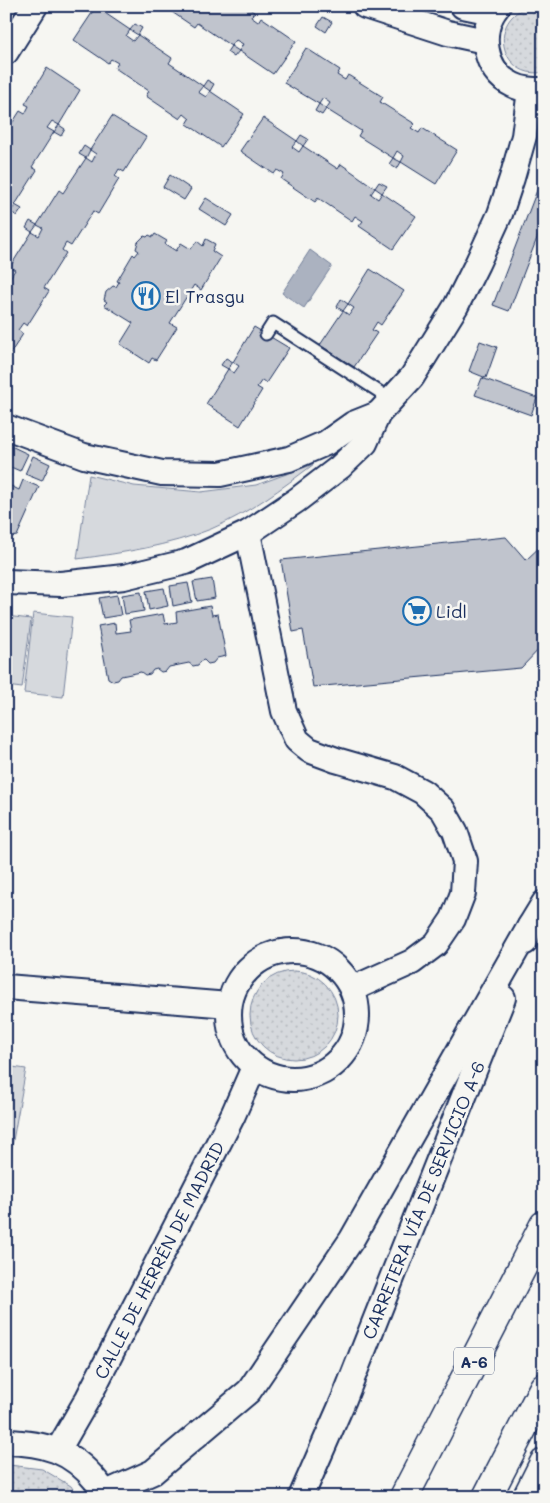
<svg xmlns="http://www.w3.org/2000/svg" width="550" height="1503" font-family="Mali,sans-serif">
<style>
.green{fill:#d6d9dd;stroke:#78849e}
.garden{fill:url(#garden-dots);stroke:#78849e}
.water{fill:#abb2c0;stroke:#717e99}
.building{fill:#c0c4cd;stroke:#1b2f5e}
.lines{fill:none;stroke-linecap:round;stroke-linejoin:round}
.lane-casing{stroke:#1b2f5e;stroke-width:15}
.street-casing{stroke:#1b2f5e;stroke-width:28}
.highway-casing{stroke:#1b2f5e;stroke-width:31}
.lane{stroke:#f6f6f2;stroke-width:11}
.street{stroke:#f6f6f2;stroke-width:24}
.highway{stroke:#f6f6f2;stroke-width:28}
.labels{text-anchor:middle;dominant-baseline:central;stroke-width:5;stroke-linejoin:round;paint-order:stroke}
.shield{fill:#f6f6f2;stroke:#5d6b8a;stroke-width:1}
.shield-label{font-size:16px;font-weight:bold;fill:#1b2f5e}
.poi-label{font-size:18px;fill:#1b2f5e;stroke:#f6f6f2;text-anchor:start}
.street-label{font-size:18px;fill:#1b2f5e;stroke:#f6f6f2}
</style>
<defs>
<pattern id="garden-dots" width="8" height="8" patternUnits="userSpaceOnUse" patternTransform="scale(1.25)"><rect width="8" height="8" fill="#d6d9dd"/><path d="M2 2h.1M6 6h.1" fill="none" stroke="#b7bbc0" stroke-width="1.8" stroke-linecap="round"/></pattern>
</defs>
<rect width="100%" height="100%" fill="#f6f6f2"/>
<filter id="ink" filterUnits="userSpaceOnUse"><feTurbulence type="fractalNoise" baseFrequency=".02" numOctaves="2"/><feDisplacementMap in="SourceGraphic" scale="10" xChannelSelector="R" yChannelSelector="G"/><feConvolveMatrix kernelMatrix="1 2 1 2 8 2 1 2 1" color-interpolation-filters="sRGB"/></filter>
<g filter="url(#ink)">
<g class="green">
<path d="M314,464C282,488 249,513 211,529C168,546 123,553 77,559L89,475L134,486L201,492L256,485Z"/>
<polygon points="33,613 72,617 63,697 24,693"/>
<polygon points="6,616 31,619 22,688 6,686"/>
<polygon points="6,1066 26,1069 6,1179"/>
</g>
<g class="garden">
<path d="M530,6H544V72C502,81 485,20 530,6Z"/>
<circle cx="294" cy="1015" r="44"/>
<polygon points="9,1465 42,1469 71,1486 78,1497 6,1497 6,1466"/>
</g>
<polygon class="water" points="310,250 332,266 304,308 282,293"/>
<g class="building">
<polygon points="163,6 245,6 254,12 251,17 258,22 261,17 296,41 273,74 239,51 243,44 236,40 231,46 197,23 194,27"/>
<polygon points="96,7 130,30 126,36 133,41 138,35 172,58 169,63 203,86 198,92 206,97 210,91 244,114 221,147 187,124 190,119 184,114 180,119 146,96 149,91 115,68 118,63 111,59 108,63 74,40"/>
<polygon points="323,17 332,22 326,32 317,26"/>
<polygon points="135,24 142,28 138,35 130,30"/>
<polygon points="231,46 239,51 234,57 227,52"/>
<polygon points="306,48 340,70 337,75 345,80 348,75 383,97 380,102 415,124 411,128 419,133 422,128 457,150 436,184 401,162 404,156 397,151 393,158 358,136 361,131 326,109 330,103 323,98 319,104 284,83"/>
<polygon points="47,68 80,90 59,125 52,121 47,128 54,132 32,167 37,170 15,205 9,201 6,205 6,133 20,111 25,114 29,106 25,104"/>
<polygon points="207,80 214,84 210,91 203,86"/>
<polygon points="319,104 326,109 322,115 315,111"/>
<polygon points="112,116 146,137 124,172 119,169 115,176 119,179 98,214 93,211 71,246 66,243 62,250 66,253 44,288 49,291 27,326 23,323 18,330 23,334 6,360 6,284 15,270 10,267 32,232 39,236 43,228 37,225 59,190 63,193 86,158 92,162 96,154 90,150"/>
<polygon points="263,118 297,141 292,147 299,152 303,146 338,169 341,164 375,188 371,194 378,199 382,193 416,216 393,249 359,226 363,221 355,216 352,221 318,198 315,202 281,179 284,174 277,170 274,174 240,151"/>
<polygon points="59,125 65,129 61,136 54,132"/>
<polygon points="301,135 308,139 303,146 297,141"/>
<polygon points="84,146 90,150 86,158 79,154"/>
<polygon points="393,158 401,162 397,169 389,164"/>
<polygon points="544,172 544,220 509,311 493,305"/>
<polygon points="170,175 191,189 184,200 163,187"/>
<polygon points="379,182 387,186 382,193 375,188"/>
<polygon points="206,198 233,215 226,226 199,209"/>
<polygon points="15,205 22,209 17,216 11,212"/>
<polygon points="30,221 37,225 32,232 26,228"/>
<polygon points="155,234 167,241 165,244 176,251 181,243 191,249 197,241 203,246 206,239 215,244 212,251 221,257 201,290 194,285 170,323 177,327 156,360 152,358 149,363 120,344 133,323 104,305 107,302 104,300 106,292 113,286 116,287 119,282 117,281 133,254 135,256 139,251 136,249 138,242 144,236 147,237 149,235 153,237"/>
<polygon points="370,269 404,291 381,325 377,322 372,330 377,333 354,367 320,345 343,311 349,315 354,308 348,304"/>
<polygon points="341,299 348,304 343,311 337,307"/>
<polygon points="254,327 289,348 266,383 262,380 257,387 262,390 240,426 206,404 228,369 234,373 239,366 233,362"/>
<polygon points="480,341 497,347 486,378 469,371"/>
<polygon points="226,358 233,362 228,369 221,365"/>
<polygon points="482,378 537,398 531,415 475,395"/>
<polygon points="11,446 28,454 20,471 6,465 6,456"/>
<polygon points="33,456 50,464 42,481 25,474"/>
<polygon points="6,473 11,475 7,484 19,490 23,480 39,487 17,536 11,537 6,534"/>
<polygon points="506,537 526,560 544,543 544,644 521,668 313,687 303,630 293,632 281,560"/>
<polygon points="212,579 215,598 197,601 193,582"/>
<polygon points="188,583 192,602 173,606 170,586"/>
<polygon points="164,588 168,606 149,610 146,591"/>
<polygon points="141,592 144,611 125,614 122,595"/>
<polygon points="117,595 121,615 103,618 99,598"/>
<polygon points="210,606 212,615 218,614 226,656 217,658 213,663 208,664 204,660 201,661 198,665 193,666 189,663 169,667 166,671 161,672 157,669 153,670 150,674 145,675 141,672 121,676 118,680 113,681 108,678 98,626 115,623 116,633 131,631 129,620 163,614 165,624 177,622 176,612"/>
</g>
<g class="lines">
<defs>
<polyline id="lane" points="266,334 273,323 392,400"/>
<g id="street">
<polyline points="365,6 448,33 485,41"/>
<polyline points="463,6 492,12"/>
<path d="M498,6C477,30 484,72 513,85C523,90 533,90 544,90"/>
<polyline points="6,52 35,6"/>
<polyline points="6,427 84,456 162,473 220,474 289,459 326,443 353,424 378,414"/>
<polyline points="248,533 284,711 297,740 309,750 336,760 395,777 423,792 443,810 455,831 465,861 463,893 453,919 436,944 412,962 352,989"/>
<polyline points="6,582 61,584 124,577 186,562 248,533 297,500 340,467 365,443 378,414 412,377 456,306 477,264 500,214 512,178 524,136 530,90"/>
<polyline points="525,942 530,926 544,903"/>
<circle cx="293" cy="1015" r="64"/>
<polyline points="6,987 229,1005"/>
<path d="M6,1442C44,1443 71,1450 96,1481C100,1486 105,1491 107,1497"/>
<polyline points="58,1450 88,1398 233,1115 254,1067"/>
<polyline points="106,1493 153,1472 249,1391 352,1239 530,926"/>
<polyline points="301,1497 344,1399 503,998"/>
</g>
<g id="highway">
<polyline points="404,1497 544,1225"/>
<polyline points="487,1497 544,1387"/>
<polyline points="527,1497 544,1463"/>
</g>
</defs>
<use href="#lane" class="lane-casing"/>
<use href="#street" class="street-casing"/>
<use href="#highway" class="highway-casing"/>
<use href="#lane" class="lane"/>
<use href="#street" class="street"/>
<use href="#highway" class="highway"/>
</g>
</g>
<defs>
<symbol id="restaurant-ring" viewBox="-11 -11 22 22"><circle r="9.5" fill="#f6f6f2" stroke="#1f6fb2" stroke-width="1.5"/><path d="M-5-6h1v4h1v-4h1v4h1v-4h1v5L-1.5 .5V6h-2V.5L-5-1ZM5-6V6H3V1.5H1.5Q1.5-4 5-6Z" fill="#1f6fb2"/></symbol>
<symbol id="supermarket-ring" viewBox="-11 -11 22 22"><circle r="9.5" fill="#f6f6f2" stroke="#1f6fb2" stroke-width="1.5"/><path d="M-6-5.5h2.5l.6 2H6L4.5 2H-2.5L-4.4-4H-6ZM-1.5 3.2a1.3 1.3 0 1 0 .1 0ZM3 3.2a1.3 1.3 0 1 0 .1 0Z" fill="#1f6fb2"/></symbol>
</defs>
<g fill-rule="evenodd">
<use href="#restaurant-ring" x="130" y="280" width="32" height="32"/>
<use href="#supermarket-ring" x="401" y="595" width="32" height="32"/>
</g>
<g class="labels">
<rect class="shield" x="454" y="1347.5" width="40" height="27" rx="4"/>
<g class="shield-label">
<text x="474" y="1361">A-6</text>
</g>
<g class="poi-label">
<text x="165" y="296">El Trasgu</text>
<text x="436" y="611">Lidl</text>
</g>
<g class="street-label">
<text transform="translate(423 1200) rotate(-68)">CARRETERA VÍA DE SERVICIO A-6</text>
<text transform="translate(159 1260) rotate(-63)">CALLE DE HERRÉN DE MADRID</text>
</g>
</g>
<rect width="550" height="1503" fill="none" stroke="#f6f6f2" stroke-width="25"/>
<rect x="12" y="12" width="525" height="1478" fill="none" stroke="#1b2f5e" stroke-width="2" filter="url(#ink)"/>
</svg>
